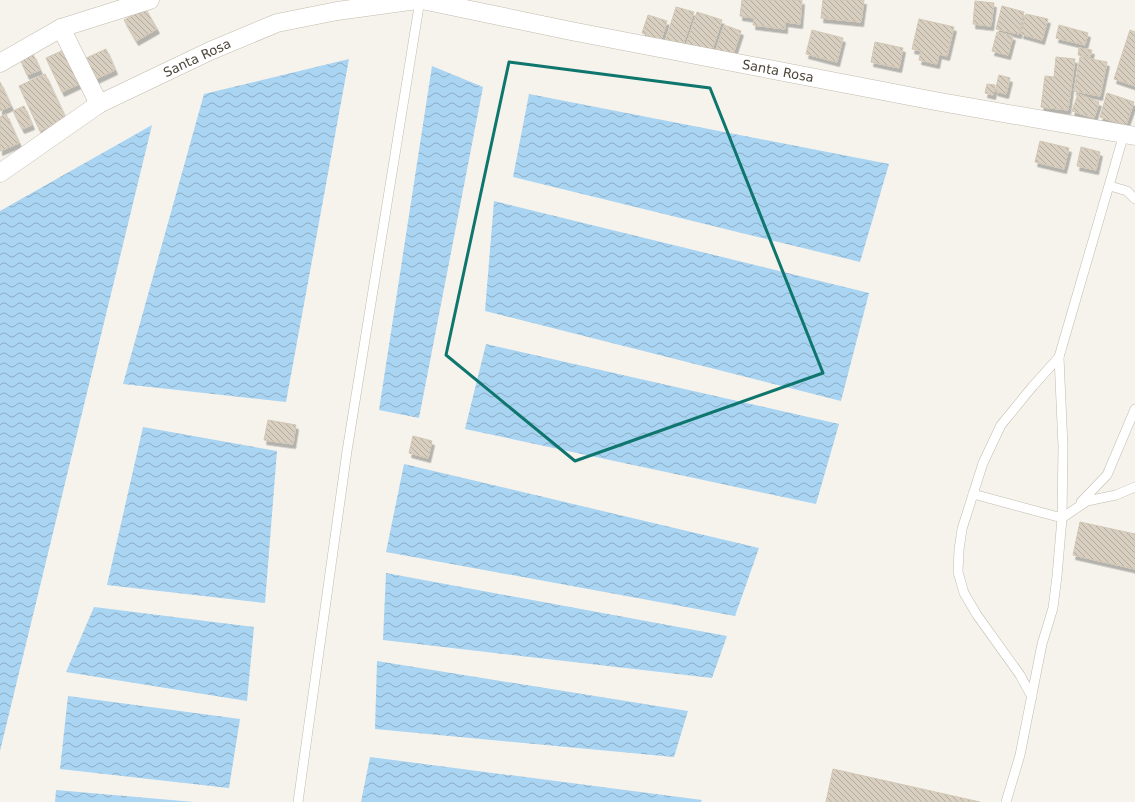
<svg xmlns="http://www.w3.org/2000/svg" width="1135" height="802" font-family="'DejaVu Sans',sans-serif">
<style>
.water{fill:url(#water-waves)}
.building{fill:url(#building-back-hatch);stroke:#d3c7b4;filter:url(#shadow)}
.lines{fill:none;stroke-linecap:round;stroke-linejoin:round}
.service-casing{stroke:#c2bbae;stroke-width:10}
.minor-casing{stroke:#c2bbae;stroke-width:19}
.service{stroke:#fff;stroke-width:9}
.minor{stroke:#fff;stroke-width:18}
.marked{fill:none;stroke:#0f766e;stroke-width:3;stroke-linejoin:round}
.labels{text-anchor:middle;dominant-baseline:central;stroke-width:3;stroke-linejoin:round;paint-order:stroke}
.street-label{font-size:13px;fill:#4b4439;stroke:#fff}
</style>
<defs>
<pattern id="water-waves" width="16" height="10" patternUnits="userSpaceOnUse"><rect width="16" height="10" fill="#a9d4f2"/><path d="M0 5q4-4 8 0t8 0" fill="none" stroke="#8caec5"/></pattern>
<pattern id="building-back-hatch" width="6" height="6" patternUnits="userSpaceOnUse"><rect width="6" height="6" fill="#d8cfc1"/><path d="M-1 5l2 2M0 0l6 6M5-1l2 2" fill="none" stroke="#b1aa9e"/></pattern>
<filter id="shadow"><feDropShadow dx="2.5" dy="4.5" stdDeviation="0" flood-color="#0004"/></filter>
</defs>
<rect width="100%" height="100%" fill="#f6f3ec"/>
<g class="water">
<polygon points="349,59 286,402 123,384 204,94"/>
<polygon points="432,66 483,87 419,418 379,410"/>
<polygon points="529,94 889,164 860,262 513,177"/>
<polygon points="152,125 0,751 0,211"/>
<polygon points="494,201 869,293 841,401 485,311"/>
<polygon points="486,344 839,424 816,504 465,429"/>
<polygon points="143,427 277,451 265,603 107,585"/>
<polygon points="404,464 759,548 735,616 386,552"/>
<polygon points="386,573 727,636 712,678 383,640"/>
<polygon points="94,607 254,627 247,701 66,672"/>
<polygon points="377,661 688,711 674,757 375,729"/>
<polygon points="68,696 240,719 229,788 60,769"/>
<polygon points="370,757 702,800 701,802 361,802"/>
<polygon points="56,790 194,802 55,802"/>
</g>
<g class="building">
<polygon points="742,0 802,0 800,24 785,22 785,29 753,25 754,18 740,16"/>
<polygon points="823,0 864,0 861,22 821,18"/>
<polygon points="975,1 994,3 991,26 973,24"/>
<polygon points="1002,6 1024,12 1019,34 996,29"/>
<polygon points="676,7 694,12 683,45 666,39"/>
<polygon points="145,8 157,29 136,41 124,20"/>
<polygon points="697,12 722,20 711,53 686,45"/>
<polygon points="1026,14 1048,19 1042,40 1021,34"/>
<polygon points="648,15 667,21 661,40 642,33"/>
<polygon points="919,19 954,27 947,56 939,54 937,64 919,60 921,51 912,49"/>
<polygon points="724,25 741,31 732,58 715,53"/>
<polygon points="1059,25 1088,33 1085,45 1056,38"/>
<polygon points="812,30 843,38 837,62 806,54"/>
<polygon points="1130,30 1135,32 1135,86 1114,79"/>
<polygon points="997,32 1013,36 1008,55 992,51"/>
<polygon points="875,42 903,48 899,68 871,62"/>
<polygon points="68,48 83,82 62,92 46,58"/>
<polygon points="1079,48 1092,50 1090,57 1078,55"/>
<polygon points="106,49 115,70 92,81 82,60"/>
<polygon points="33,54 40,70 27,75 20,59"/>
<polygon points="1056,57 1075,59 1068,110 1041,107 1045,76 1054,77"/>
<polygon points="1080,57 1107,62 1100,96 1074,91"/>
<polygon points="45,74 66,119 40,131 19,86"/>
<polygon points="999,75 1010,78 1006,94 995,91"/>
<polygon points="0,82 11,106 0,111"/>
<polygon points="987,84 995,85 993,95 985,93"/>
<polygon points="1107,93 1134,102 1126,125 1100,117"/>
<polygon points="1078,94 1099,102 1094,118 1072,111"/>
<polygon points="24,106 32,125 22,129 13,111"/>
<polygon points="6,114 19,143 0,151 0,117"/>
<polygon points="1040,141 1069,148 1064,169 1035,162"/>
<polygon points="1081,147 1100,152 1096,170 1077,166"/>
<polygon points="268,420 296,425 293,444 264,440"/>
<polygon points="413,436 432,441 428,458 409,453"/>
<polygon points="1080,522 1135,534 1135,569 1073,555"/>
<polygon points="833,769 980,802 826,802"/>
</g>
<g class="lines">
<defs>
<g id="service">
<polyline points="1110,186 1127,191 1135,199"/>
<polyline points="973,494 1062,518 1087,501 1116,495 1135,487"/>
<polyline points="1081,502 1107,475 1135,409"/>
<polyline points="1032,697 1020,675 977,615 964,593 958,572 959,550 962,529 983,463 1001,425 1033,386 1059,357 1124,134"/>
<polyline points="298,802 347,451 420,0"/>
<polyline points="1006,802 1020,755 1042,644 1053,608 1057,576 1062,518 1063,447 1059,357"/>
</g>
<g id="minor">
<polyline points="422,0 571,31 935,101 1135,136"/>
<polyline points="61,28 99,104"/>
<polyline points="0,63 61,28 150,0"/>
<polyline points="0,173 99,104 210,51 277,23 337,11 417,0"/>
</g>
</defs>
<use href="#service" class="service-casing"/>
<use href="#minor" class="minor-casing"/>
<use href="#service" class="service"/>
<use href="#minor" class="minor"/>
</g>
<path class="marked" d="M509,62L710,88L823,373L575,461L446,355Z"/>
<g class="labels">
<g class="street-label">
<text transform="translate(197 58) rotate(-25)">Santa Rosa</text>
<text transform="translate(778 71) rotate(11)">Santa Rosa</text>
</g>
</g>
</svg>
